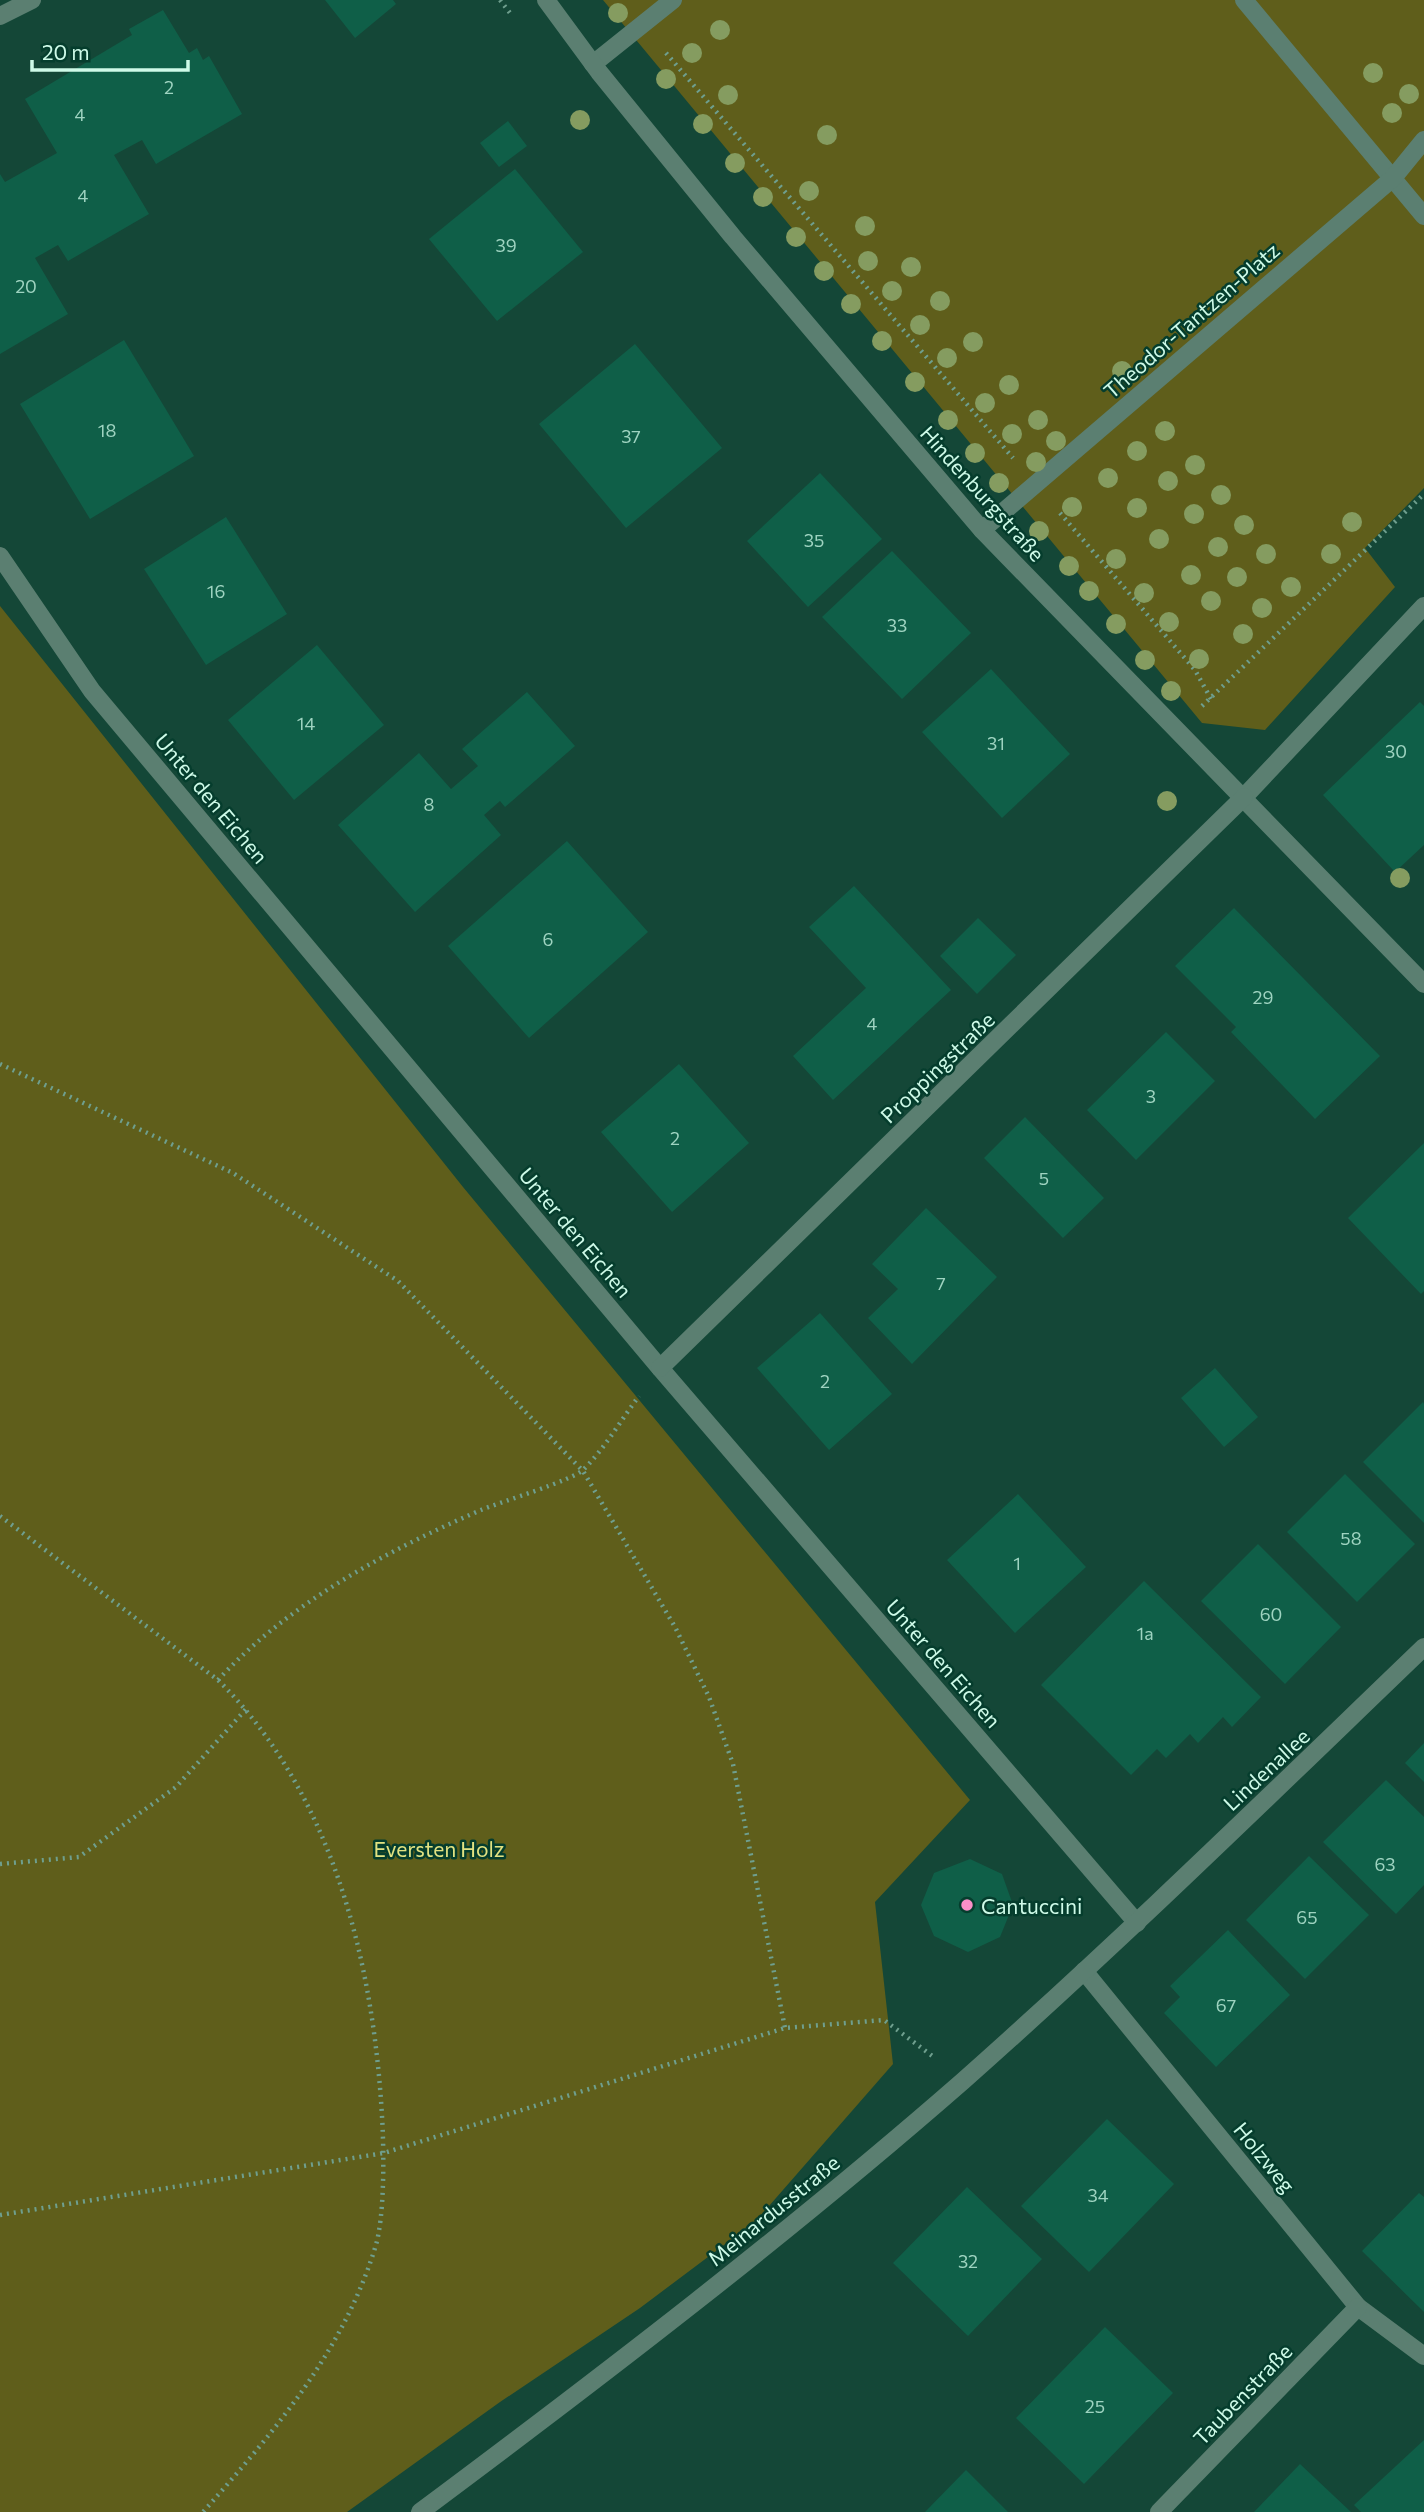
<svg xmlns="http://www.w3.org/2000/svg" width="1424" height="2512" font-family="Commissioner,sans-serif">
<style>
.green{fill:#5f5e1b}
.building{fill:#0f5f48}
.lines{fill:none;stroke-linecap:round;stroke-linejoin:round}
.path{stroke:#6f9f8e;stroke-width:4.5;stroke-dasharray:2 5;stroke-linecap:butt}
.lane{stroke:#5b7f71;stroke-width:18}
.street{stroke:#5b7f71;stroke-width:18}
.tree{fill:#859c60}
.poi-dot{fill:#fa8fc7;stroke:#053d2d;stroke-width:2.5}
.labels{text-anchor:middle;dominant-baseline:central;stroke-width:5;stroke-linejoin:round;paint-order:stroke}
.number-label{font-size:18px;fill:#9ed3c0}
.street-label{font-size:21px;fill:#cefae8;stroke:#053d2d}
.park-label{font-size:21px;fill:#e2e282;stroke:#053d2d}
.poi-label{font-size:21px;fill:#cefae8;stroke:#053d2d;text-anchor:start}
</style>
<rect width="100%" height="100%" fill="#144737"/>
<g class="green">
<polygon points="603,0 1424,0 1424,488 1365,548 1395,587 1265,730 1202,723"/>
<polygon points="0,606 463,1187 970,1800 875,1902 893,2064 756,2221 640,2308 500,2402 347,2512 0,2512"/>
</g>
<g class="building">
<polygon points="325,0 393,0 396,4 355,38"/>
<polygon points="163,10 189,53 197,48 203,60 209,56 242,114 156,164 142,140 114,155 149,214 68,261 58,245 35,258 68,314 0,354 0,174 5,182 57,153 25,99 132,35 129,29"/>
<polygon points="508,121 527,146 499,167 480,143"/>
<polygon points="515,169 583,252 497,321 429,239"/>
<polygon points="124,340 194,456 90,519 20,404"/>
<polygon points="635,344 722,448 626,528 539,424"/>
<polygon points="820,473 882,539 808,607 747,541"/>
<polygon points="226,517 287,614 206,665 144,569"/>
<polygon points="892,551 971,633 902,699 822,617"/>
<polygon points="317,645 384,725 294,800 228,720"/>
<polygon points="991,669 1070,754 1002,818 922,732"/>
<polygon points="527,692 575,746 505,807 500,801 484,815 501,835 415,912 338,825 419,753 451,789 478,766 462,749"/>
<polygon points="1420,702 1424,706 1424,845 1395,872 1323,795"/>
<polygon points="567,841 648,932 529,1038 448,946"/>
<polygon points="854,886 951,990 833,1100 793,1056 866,988 809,927"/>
<polygon points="1234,908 1380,1056 1315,1119 1231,1032 1236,1027 1175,966"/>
<polygon points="978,918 1016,955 977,994 940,956"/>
<polygon points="1166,1032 1215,1081 1136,1160 1087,1110"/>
<polygon points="679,1064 749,1143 672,1212 601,1132"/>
<polygon points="1025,1117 1104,1198 1063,1238 984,1158"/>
<polygon points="1424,1143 1424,1291 1421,1294 1348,1218"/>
<polygon points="926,1208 997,1277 912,1364 868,1318 898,1289 872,1264"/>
<polygon points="820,1313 892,1394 829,1450 757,1368"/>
<polygon points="1215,1368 1258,1417 1224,1447 1181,1398"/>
<polygon points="1423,1402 1424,1404 1424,1523 1363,1462"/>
<polygon points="1345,1474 1415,1544 1357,1602 1287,1532"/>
<polygon points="1018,1494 1086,1567 1015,1633 947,1560"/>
<polygon points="1258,1544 1341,1627 1285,1684 1201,1601"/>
<polygon points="1144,1581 1261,1697 1232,1727 1223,1717 1198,1743 1190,1734 1166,1758 1157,1749 1131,1775 1041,1685"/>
<polygon points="1424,1743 1424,1782 1405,1763"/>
<polygon points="1386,1780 1424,1817 1424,1885 1396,1914 1323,1842"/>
<polygon points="1309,1856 1369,1915 1305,1979 1246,1920"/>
<polygon points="970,1859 1002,1874 1013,1905 1000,1937 968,1952 934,1936 921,1905 934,1873"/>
<polygon points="1228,1930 1290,1995 1216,2067 1164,2013 1180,1997 1170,1986"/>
<polygon points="1107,2119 1174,2184 1089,2272 1021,2206"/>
<polygon points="967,2187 1042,2259 968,2336 893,2263"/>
<polygon points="1419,2193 1424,2197 1424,2312 1362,2251"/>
<polygon points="1105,2327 1173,2393 1084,2484 1016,2418"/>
<polygon points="1424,2440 1424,2512 1361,2512 1354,2505"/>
<polygon points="1300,2464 1351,2512 1254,2512"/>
<polygon points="966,2470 1008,2512 925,2512"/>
</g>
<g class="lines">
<g class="path">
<polyline points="500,0 510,13"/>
<polyline points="666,53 1013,458"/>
<polyline points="1060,513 1195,670 1211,699"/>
<polyline points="1202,706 1424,494"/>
<polyline points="0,1064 233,1173 398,1281 583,1471 675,1627 709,1697 733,1764 785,2028"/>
<path d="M0,1516L218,1680C332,1793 373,1960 382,2116C384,2149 385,2218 375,2248C343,2352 273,2433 203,2512"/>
<path d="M218,1680C289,1603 386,1551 481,1510C500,1502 574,1480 584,1469C605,1448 621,1420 639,1396"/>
<polyline points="0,1864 79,1857 176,1787 247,1708"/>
<polyline points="0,2215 384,2153 785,2028 884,2020 935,2058"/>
</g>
<g class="lane">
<polyline points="1244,0 1424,216"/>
<polyline points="593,64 673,0"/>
<polyline points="982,530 1393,178 1424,140"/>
<polyline points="1244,797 1424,606"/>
</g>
<g class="street">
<polyline points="546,0 599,72 733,237 982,530 1424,984"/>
<polyline points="0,16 32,0"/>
<polyline points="0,556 92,691 660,1368 1137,1923"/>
<polyline points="660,1368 1244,797"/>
<polyline points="1084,1971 1358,2307 1424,2356"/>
<path d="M420,2512C605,2374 789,2233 963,2081C1121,1941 1272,1793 1424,1647"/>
<polyline points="1159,2512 1358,2307"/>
</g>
</g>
<g class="tree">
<circle cx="618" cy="13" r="10"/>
<circle cx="720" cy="30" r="10"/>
<circle cx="692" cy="53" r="10"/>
<circle cx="1373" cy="73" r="10"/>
<circle cx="666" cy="79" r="10"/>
<circle cx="1409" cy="94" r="10"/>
<circle cx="728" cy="95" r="10"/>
<circle cx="1392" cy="113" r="10"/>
<circle cx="580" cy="120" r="10"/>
<circle cx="703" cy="124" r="10"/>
<circle cx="827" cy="135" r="10"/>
<circle cx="735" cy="163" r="10"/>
<circle cx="809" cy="191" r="10"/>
<circle cx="763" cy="197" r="10"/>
<circle cx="865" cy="226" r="10"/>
<circle cx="796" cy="237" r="10"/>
<circle cx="868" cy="261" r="10"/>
<circle cx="911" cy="267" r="10"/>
<circle cx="824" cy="271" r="10"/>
<circle cx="892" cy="291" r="10"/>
<circle cx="940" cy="301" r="10"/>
<circle cx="851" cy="304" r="10"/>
<circle cx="920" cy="325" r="10"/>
<circle cx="882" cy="341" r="10"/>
<circle cx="973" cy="342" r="10"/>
<circle cx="947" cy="358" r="10"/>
<circle cx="1122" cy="371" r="10"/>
<circle cx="915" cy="382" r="10"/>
<circle cx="1009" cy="385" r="10"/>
<circle cx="985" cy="403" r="10"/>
<circle cx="948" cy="420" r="10"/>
<circle cx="1038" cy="420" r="10"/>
<circle cx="1165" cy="431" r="10"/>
<circle cx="1012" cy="434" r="10"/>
<circle cx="1056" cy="441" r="10"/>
<circle cx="1137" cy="451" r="10"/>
<circle cx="975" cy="453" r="10"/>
<circle cx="1036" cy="462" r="10"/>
<circle cx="1195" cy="465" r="10"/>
<circle cx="1108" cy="478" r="10"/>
<circle cx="1168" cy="481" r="10"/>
<circle cx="999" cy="483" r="10"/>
<circle cx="1221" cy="495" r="10"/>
<circle cx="1072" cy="507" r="10"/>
<circle cx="1137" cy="508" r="10"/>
<circle cx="1194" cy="514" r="10"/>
<circle cx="1352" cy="522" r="10"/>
<circle cx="1244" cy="525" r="10"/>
<circle cx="1039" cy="531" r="10"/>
<circle cx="1159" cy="539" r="10"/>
<circle cx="1218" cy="547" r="10"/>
<circle cx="1266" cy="554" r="10"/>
<circle cx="1331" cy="554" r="10"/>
<circle cx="1116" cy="559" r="10"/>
<circle cx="1069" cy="566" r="10"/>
<circle cx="1191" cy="575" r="10"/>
<circle cx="1237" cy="577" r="10"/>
<circle cx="1291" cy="587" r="10"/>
<circle cx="1089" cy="591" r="10"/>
<circle cx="1144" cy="593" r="10"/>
<circle cx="1211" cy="601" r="10"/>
<circle cx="1262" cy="608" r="10"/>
<circle cx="1169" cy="622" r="10"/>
<circle cx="1116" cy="624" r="10"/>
<circle cx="1243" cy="634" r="10"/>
<circle cx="1199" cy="659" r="10"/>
<circle cx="1145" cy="660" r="10"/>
<circle cx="1171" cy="691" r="10"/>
<circle cx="1167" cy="801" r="10"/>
<circle cx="1400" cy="878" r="10"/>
</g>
<circle class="poi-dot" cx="967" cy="1905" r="7"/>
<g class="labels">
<g class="number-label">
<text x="169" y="87">2</text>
<text x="80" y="114">4</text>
<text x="83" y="195">4</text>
<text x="506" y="245">39</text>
<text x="26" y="286">20</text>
<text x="107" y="430">18</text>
<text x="631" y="436">37</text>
<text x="814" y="540">35</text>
<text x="216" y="591">16</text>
<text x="897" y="625">33</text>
<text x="306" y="723">14</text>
<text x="996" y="743">31</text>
<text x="1396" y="751">30</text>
<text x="429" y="804">8</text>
<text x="548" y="939">6</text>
<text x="1263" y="997">29</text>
<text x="872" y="1023">4</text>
<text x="1151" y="1096">3</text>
<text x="675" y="1138">2</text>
<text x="1044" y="1178">5</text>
<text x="941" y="1283">7</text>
<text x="825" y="1381">2</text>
<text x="1351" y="1538">58</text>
<text x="1017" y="1563">1</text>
<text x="1271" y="1614">60</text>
<text x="1145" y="1633">1a</text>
<text x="1385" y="1864">63</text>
<text x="1307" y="1917">65</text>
<text x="1226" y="2005">67</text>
<text x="1098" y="2195">34</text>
<text x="968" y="2261">32</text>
<text x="1095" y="2406">25</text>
</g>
<g class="street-label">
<text transform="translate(1191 320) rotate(-41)">Theodor-Tantzen-Platz</text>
<text transform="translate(983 493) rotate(48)">Hindenburgstraße</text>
<text transform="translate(212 798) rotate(50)">Unter den Eichen</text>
<text transform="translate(937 1067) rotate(-44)">Proppingstraße</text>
<text transform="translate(576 1232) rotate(50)">Unter den Eichen</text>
<text transform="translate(944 1663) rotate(49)">Unter den Eichen</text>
<text transform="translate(1266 1769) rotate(-43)">Lindenallee</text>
<text transform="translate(1265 2157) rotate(51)">Holzweg</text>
<text transform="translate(773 2210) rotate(-39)">Meinardusstraße</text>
<text transform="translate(1242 2394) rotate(-46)">Taubenstraße</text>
</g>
<g class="park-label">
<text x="439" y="1848">Eversten Holz</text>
</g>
<g class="poi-label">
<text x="981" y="1905">Cantuccini</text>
</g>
</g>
<path d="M32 60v10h156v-10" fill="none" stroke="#cefae8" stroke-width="3.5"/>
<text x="42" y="60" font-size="21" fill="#cefae8" stroke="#053d2d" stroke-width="5" paint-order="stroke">20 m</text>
</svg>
